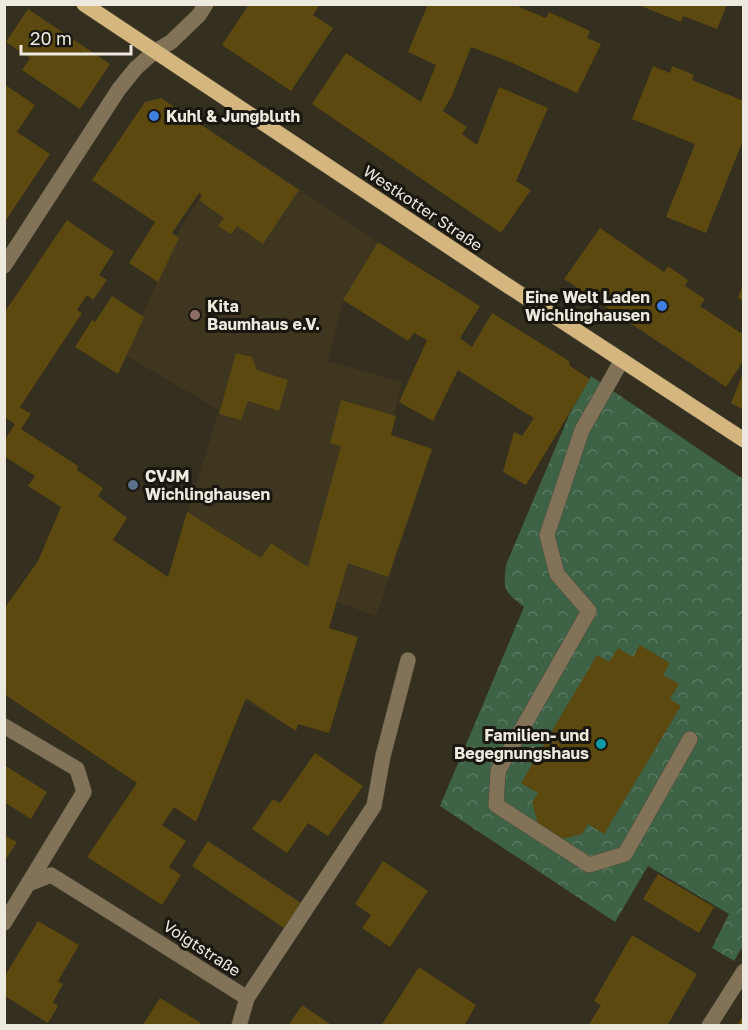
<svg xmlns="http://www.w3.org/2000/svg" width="748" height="1030" font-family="'Golos Text',sans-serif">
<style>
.built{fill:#3e361f}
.park{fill:url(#park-crowns)}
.building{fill:#5b4910}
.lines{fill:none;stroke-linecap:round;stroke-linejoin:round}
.minor-casing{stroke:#524d3d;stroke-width:16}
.major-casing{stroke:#524d3d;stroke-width:16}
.minor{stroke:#827358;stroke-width:15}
.major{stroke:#d5b67e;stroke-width:15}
.shop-dot{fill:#3f7fe0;stroke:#1a1710;stroke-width:2}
.education-dot{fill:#8d6e63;stroke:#1a1710;stroke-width:2}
.service-dot{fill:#5c6f8a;stroke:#1a1710;stroke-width:2}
.culture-dot{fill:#0f9aa8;stroke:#1a1710;stroke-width:2}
.labels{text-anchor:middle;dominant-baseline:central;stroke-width:6;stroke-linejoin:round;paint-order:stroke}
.poi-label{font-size:16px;font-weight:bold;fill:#ede9df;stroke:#1a1710;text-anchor:start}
.street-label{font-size:16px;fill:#ede9df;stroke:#1a1710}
</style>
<defs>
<pattern id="park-crowns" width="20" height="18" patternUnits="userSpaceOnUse" patternTransform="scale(1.5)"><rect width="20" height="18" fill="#3d6246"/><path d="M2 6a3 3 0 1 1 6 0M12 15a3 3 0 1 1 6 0" fill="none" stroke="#597860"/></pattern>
</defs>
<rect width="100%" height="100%" fill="#342f1e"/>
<polygon class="built" points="235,146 380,243 343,301 328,361 402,382 389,435 433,449 376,616 337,602 294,730 244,700 151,636 219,410 125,355 182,225"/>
<path class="park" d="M591,376L743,479V946L734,961L712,948L729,914L648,866L615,922L440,806L524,607C504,591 503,590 506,565L570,413Z"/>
<g class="building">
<polygon points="249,4 316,4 319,6 313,15 333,28 291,91 222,45"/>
<polygon points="428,4 520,4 519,7 546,18 549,12 590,31 587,38 601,44 577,93 508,61 471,47 452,96 443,111 467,127 462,134 477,145 499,87 548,108 516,181 531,190 501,233 312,104 346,53 421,102 436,65 408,52"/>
<polygon points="638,5 727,5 717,29 683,16 681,22"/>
<polygon points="28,9 110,64 80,109 22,70 30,58 6,42"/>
<polygon points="653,66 670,73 672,66 694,75 692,80 744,101 744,138 706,233 666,217 695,144 632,119"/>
<polygon points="4,84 35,105 17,132 50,154 4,223"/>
<polygon points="161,98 299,190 263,244 237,226 231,234 218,226 224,218 199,200 202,195 199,193 172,233 179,238 158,282 129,263 155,222 92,180 145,102"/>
<polygon points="67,220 114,252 99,275 107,280 93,300 87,295 77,310 82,313 20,407 31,414 21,429 78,466 77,470 103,488 98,496 127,518 113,540 168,577 187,512 261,558 271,543 308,567 341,446 330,443 341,400 396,416 391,435 432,449 388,577 348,563 329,628 358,637 329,733 298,724 296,731 246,698 196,822 174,807 162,825 186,841 169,867 181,875 162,905 87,857 137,783 4,694 4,609 38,561 61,507 28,486 35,476 4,456 4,441 15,424 4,417 4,313"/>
<polygon points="600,228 664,272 668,266 688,280 685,286 705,299 700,306 744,335 744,356 740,366 726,387 564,279"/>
<polygon points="378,242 480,306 460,338 472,347 492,313 569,361 570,366 590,379 526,485 503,472 514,432 522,436 534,418 522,411 458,370 433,421 399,402 427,340 414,333 408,341 343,300"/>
<polygon points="743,284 744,284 744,301 738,298"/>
<polygon points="112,296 144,317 118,374 75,347 92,320 95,322"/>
<polygon points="236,353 252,357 257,370 288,380 279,411 248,401 241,420 219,414"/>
<polygon points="743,373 744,373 744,410 731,403"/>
<polygon points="640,645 670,663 663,675 679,684 670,699 681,706 604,834 588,824 582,834 558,840 539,828 532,802 538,793 521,783 597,655 609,662 618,648 633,657"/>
<polygon points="315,753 363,786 328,836 308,823 287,853 252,829 273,799 280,803"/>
<polygon points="4,765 47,792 31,819 4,802"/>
<polygon points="4,835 17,842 4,862"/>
<polygon points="208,841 301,903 284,928 192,866"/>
<polygon points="383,861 428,891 390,947 362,928 371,915 355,904"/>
<polygon points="658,874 714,907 699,933 643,899"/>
<polygon points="38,921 79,945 58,981 63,984 53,1002 58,1006 48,1023 5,996 5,976"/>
<polygon points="632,935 697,974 667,1026 588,1026 601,1005 594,1001"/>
<polygon points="419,967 476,1005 464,1026 381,1026"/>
<polygon points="160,998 201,1023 199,1026 142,1026"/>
<polygon points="302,1005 333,1026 288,1026"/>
<polygon points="744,1014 744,1026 737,1026"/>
</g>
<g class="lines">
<defs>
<g id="minor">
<polyline points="4,266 119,89 136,68 154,52 171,42 199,15 206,4"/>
<polyline points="622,360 582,430 547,535 557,574 589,611 498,771 496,805 589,865 625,854 690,739"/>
<polyline points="4,726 77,769 84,792 28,884"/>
<polyline points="4,923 28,884 51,875 144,933 247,998 239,1026"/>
<polyline points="247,998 374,806 383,756 408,660"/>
<polyline points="709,1026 744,971"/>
</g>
<polyline id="major" points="84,4 502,282 744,440"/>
</defs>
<use href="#minor" class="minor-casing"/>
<use href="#major" class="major-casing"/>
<use href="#minor" class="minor"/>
<use href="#major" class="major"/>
</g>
<g class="shop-dot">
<circle cx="154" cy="116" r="6"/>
<circle cx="662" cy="306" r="6"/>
</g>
<circle class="education-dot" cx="195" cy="315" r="6"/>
<circle class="service-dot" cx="133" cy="485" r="6"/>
<circle class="culture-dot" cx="601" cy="744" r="6"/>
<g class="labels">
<g class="poi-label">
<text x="166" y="116">Kuhl &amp; Jungbluth</text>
<text x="650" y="297" text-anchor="end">Eine Welt Laden<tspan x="650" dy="18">Wichlinghausen</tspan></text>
<text x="207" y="306">Kita<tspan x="207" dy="18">Baumhaus e.V.</tspan></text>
<text x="145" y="476">CVJM<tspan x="145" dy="18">Wichlinghausen</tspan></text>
<text x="589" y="735" text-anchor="end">Familien- und<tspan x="589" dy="18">Begegnungshaus</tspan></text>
</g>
<g class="street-label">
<text transform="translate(423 208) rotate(34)">Westkotter Straße</text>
<text transform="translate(202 948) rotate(33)">Voigtstraße</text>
</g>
</g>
<rect width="748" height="1030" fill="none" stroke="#ede9df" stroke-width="12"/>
<path d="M21 45v9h110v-9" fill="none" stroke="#ede9df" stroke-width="3"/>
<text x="30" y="45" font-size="18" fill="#ede9df" stroke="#1a1710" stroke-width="4.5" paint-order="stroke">20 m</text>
</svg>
